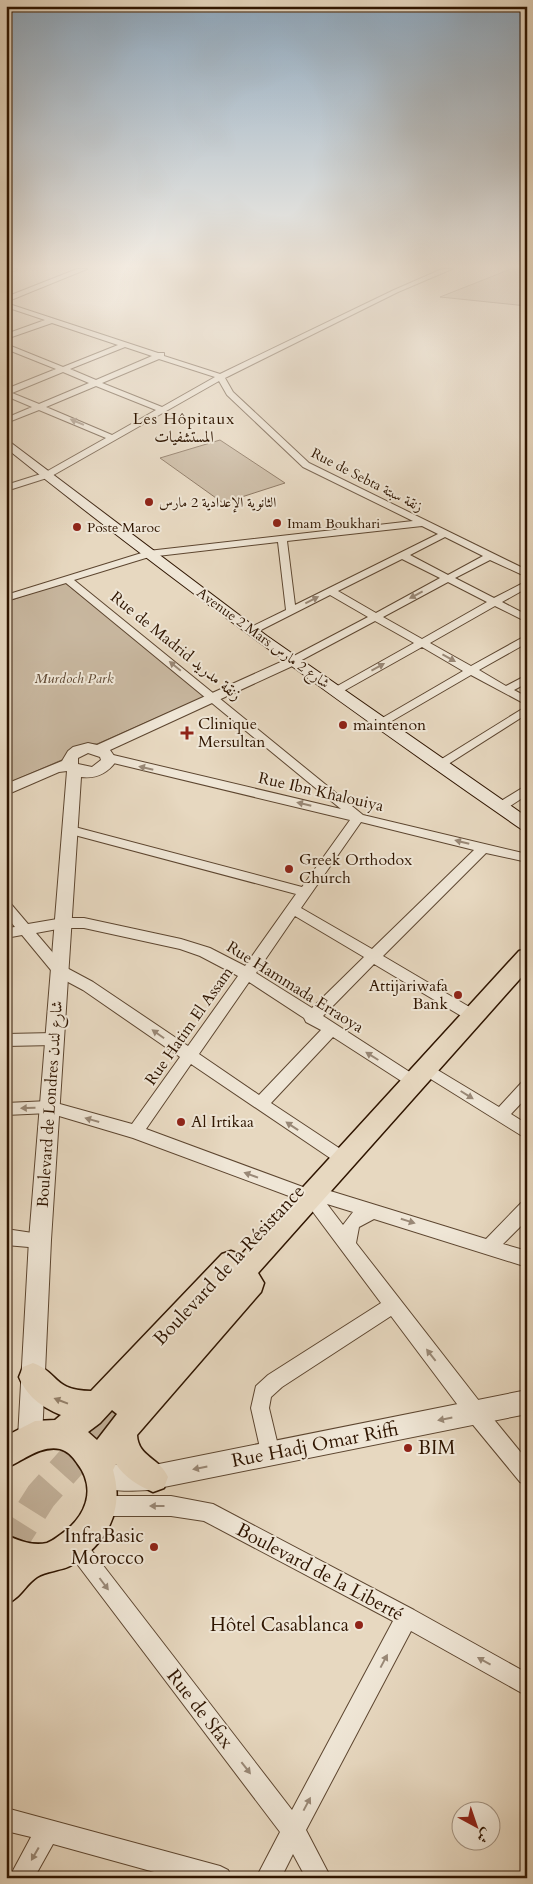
<svg xmlns="http://www.w3.org/2000/svg" width="533" height="1884" font-family="Cardo,Amiri,serif">
<style>
.green{fill:#c8b79f;stroke:#7c6650}
.lines{fill:none;stroke-linecap:round;stroke-linejoin:round}
.primary-tunnel{stroke:#c2b19a;stroke-width:32;stroke-dasharray:32 16;stroke-linecap:butt}
.minor-casing{stroke:#5d4630;stroke-width:2}
.tertiary-casing{stroke:#5d4630;stroke-width:2}
.secondary-casing{stroke:#2f1500;stroke-width:2}
.primary-casing{stroke:#2f1500;stroke-width:3}
.minor{fill:#efe6d6;fill-rule:evenodd}
.tertiary{fill:#efe6d6;fill-rule:evenodd}
.secondary{fill:#efe6d6;fill-rule:evenodd}
.primary{fill:#e7d8c0;fill-rule:evenodd}
.oneway{fill:#998876}
.oneway2{fill:#94806a}
.poi-dot{fill:#8f2418;stroke:#efe6d6;stroke-width:2}
.labels{text-anchor:middle;dominant-baseline:central;stroke-width:4;stroke-linejoin:round;paint-order:stroke}
.far-street-label{font-size:14px;fill:#2f1500;stroke:#efe6d6}
.far-poi-label{font-size:14px;fill:#2f1500;stroke:#efe6d6;text-anchor:start}
.far-park-label{font-size:14px;font-style:italic;fill:#5d4630;stroke:#efe6d6}
.far-quarter-label{font-size:16px;letter-spacing:1px;fill:#2f1500;stroke:#efe6d6}
.street-label{font-size:16px;fill:#2f1500;stroke:#efe6d6}
.poi-label{font-size:16px;fill:#2f1500;stroke:#efe6d6;text-anchor:start}
.near-street-label{font-size:19px;fill:#2f1500;stroke:#efe6d6}
.near-poi-label{font-size:19px;fill:#2f1500;stroke:#efe6d6;text-anchor:end}
</style>
<rect width="100%" height="100%" fill="#e7d8c0"/>
<filter id="stains"><feTurbulence type="fractalNoise" baseFrequency=".004" numOctaves="4"/><feColorMatrix values="0 0 0 0 .2 0 0 0 0 .09 0 0 0 0 .02 0 0 0 .5 -.17"/></filter>
<radialGradient id="worn" r=".72"><stop offset=".6" stop-color="#630" stop-opacity="0"/><stop offset="1" stop-color="#630" stop-opacity=".3"/></radialGradient>
<g class="green">
<polygon points="511,269 527,269 527,306 440,297"/>
<polygon points="220,440 285,483 223,503 160,458"/>
<polygon points="64,582 206,696 97,744 91,744 70,750 64,759 6,784 6,602"/>
</g>
<g class="lines">
<polyline class="primary-tunnel" points="6,1551 41,1496 124,1403"/>
<defs>
<g id="minor">
<polygon points="17,269 16,270 6,274 6,270"/>
<polygon points="77,269 87,269 6,302 6,297"/>
<path d="M442,269H452L398,292L225,378L233,392L309,463L527,570V577L490,560L455,578L494,598L527,581V588L502,602L527,615V622L495,606L430,643L471,666L527,635V643L479,670L506,686L527,675V683L514,690L527,697V705L471,675L385,725H377V721L463,671L422,647L340,693H332V689L414,643L375,621L298,662H290V658L368,617L330,595L257,632H249V628L286,610L278,542L149,557L74,580L363,815L527,854V862L486,853L383,956L478,1012L480,1016L478,1020H468L374,964L323,1016L419,1078L422,1082L419,1086L414,1088L409,1086L333,1037L271,1103L339,1148L341,1153L339,1158L333,1160L191,1064L146,1129L303,1187L305,1192L303,1197L297,1199L133,1138L49,1113L6,1115V1103L49,1101L132,1124L180,1057L83,990L55,975L22,935L6,938V928L15,927L6,916V902L11,904L28,924L63,918H84L181,939L210,948L245,966L296,894L67,833L65,830L67,827L71,826L302,887L350,820L105,761L103,758L109,754L341,809L66,583L6,601V595L148,551L413,521L303,467L227,395L219,381L50,477L6,491V485L44,473L106,438L39,410L6,423V418L32,407L6,396V389L56,369L6,349V344L63,367L118,345L52,323L6,339V334L45,320L6,307V303L158,353H164V356L220,374L394,290ZM125,347L152,356L96,380L70,369ZM159,359L215,377L162,407L102,383ZM63,372L89,383L39,404L12,393ZM96,386L156,410L112,435L46,407ZM422,526L438,534L295,605L287,541ZM445,537L483,556L448,575L410,555ZM402,559L440,578L376,613L338,591ZM448,582L487,602L422,639L383,617ZM361,822L474,850L372,949L301,908ZM295,916L364,957L312,1008L256,973ZM63,928H84L180,949L200,956L238,976L188,1046L93,982L65,967L36,933ZM249,982L304,1018L306,1022L321,1030L259,1095L199,1054Z"/>
<polygon points="527,706 527,714 442,768 434,768 432,765"/>
<polygon points="527,785 527,795 504,810 496,810 494,807 496,804"/>
<polygon points="54,1033 59,1035 61,1039 59,1043 54,1045 6,1046 6,1034"/>
<polygon points="426,1063 499,1107 522,1082 527,1080 527,1097 511,1114 527,1124 527,1139 421,1073 418,1069 421,1065"/>
<path d="M327,1190L486,1239L521,1203L527,1201V1220L503,1244L527,1251V1267L374,1219L359,1227L356,1243L483,1406L527,1460V1485L520,1482L469,1420L391,1316L282,1387L271,1397L269,1408L280,1454L277,1461L270,1464L263,1461L251,1408L256,1386L268,1375L381,1303L313,1212L311,1207L313,1202L320,1200L319,1197L321,1192ZM327,1204L353,1212L343,1225Z"/>
<polygon points="6,1229 46,1235 48,1240 46,1245 40,1248 6,1245"/>
<polygon points="101,1496 171,1496 213,1504 414,1610 527,1673 527,1696 411,1631 306,1830 331,1878 306,1878 293,1854 281,1878 256,1878 280,1832 68,1552 65,1545 68,1538 75,1535 82,1538 292,1810 393,1621 204,1521 171,1516 101,1516 94,1513 91,1506 94,1499"/>
<polygon points="6,1808 220,1866 228,1870 232,1878 176,1878 53,1844 34,1878 9,1878 31,1837 6,1831"/>
</g>
<g id="tertiary">
<path d="M294,656L301,660L299,663L110,750L117,760C108,773 97,779 81,777L51,1240L42,1438L39,1447L30,1450L21,1447L18,1438L29,1240L67,771L59,772L6,795V784L62,761L68,751L73,747L88,743L97,745ZM88,753L100,757L101,760L92,767L78,764V758Z"/>
<path d="M527,1390V1414L149,1490C130,1491 111,1492 93,1485L90,1476L93,1467C109,1461 131,1467 149,1466Z"/>
</g>
<path id="secondary" d="M6,439L267,636L527,817V831L521,829C345,707 173,582 6,448Z"/>
<path id="primary" d="M527,949V971L258,1273L264,1283L261,1292L137,1435C138,1457 160,1458 168,1477L164,1488L153,1492C139,1486 124,1477 116,1464L113,1470C125,1511 106,1545 70,1566C60,1571 46,1571 37,1577C24,1586 22,1597 6,1604V1535C20,1541 32,1546 47,1543C52,1541 56,1538 60,1535C85,1518 98,1490 77,1463C73,1457 68,1451 60,1449C40,1445 23,1461 6,1468V1436L35,1421L55,1420L61,1415C42,1407 27,1397 19,1377L23,1367L33,1363C61,1374 52,1390 91,1391L222,1254L231,1251L241,1255L519,951ZM112,1410L117,1414L97,1440L88,1432L100,1423Z"/>
</defs>
<use href="#minor" class="minor-casing"/>
<use href="#tertiary" class="tertiary-casing"/>
<use href="#secondary" class="secondary-casing"/>
<use href="#primary" class="primary-casing"/>
<use href="#minor" class="minor"/>
<use href="#tertiary" class="tertiary"/>
<use href="#secondary" class="secondary"/>
<use href="#primary" class="primary"/>
</g>
<defs><path id="oneway-solid" d="M-6-.8H1V-3.2L6.5 0L1 3.2V.8H-6Z" transform="scale(1.25)"/></defs>
<g class="oneway">
<use href="#oneway-solid" transform="translate(77 422) rotate(-157)"/>
<use href="#oneway-solid" transform="translate(416 595) rotate(152)"/>
<use href="#oneway-solid" transform="translate(312 600) rotate(-27)"/>
<use href="#oneway-solid" transform="translate(449 658) rotate(29)"/>
<use href="#oneway-solid" transform="translate(175 666) rotate(-141)"/>
<use href="#oneway-solid" transform="translate(378 667) rotate(-29)"/>
<use href="#oneway-solid" transform="translate(146 768) rotate(-167)"/>
<use href="#oneway-solid" transform="translate(304 804) rotate(-167)"/>
<use href="#oneway-solid" transform="translate(462 842) rotate(-166)"/>
<use href="#oneway-solid" transform="translate(158 1034) rotate(-145)"/>
<use href="#oneway-solid" transform="translate(372 1056) rotate(-148)"/>
<use href="#oneway-solid" transform="translate(467 1095) rotate(32)"/>
<use href="#oneway-solid" transform="translate(28 1108) rotate(178)"/>
<use href="#oneway-solid" transform="translate(92 1120) rotate(-164)"/>
<use href="#oneway-solid" transform="translate(292 1126) rotate(-146)"/>
<use href="#oneway-solid" transform="translate(251 1175) rotate(-160)"/>
<use href="#oneway-solid" transform="translate(408 1221) rotate(17)"/>
<use href="#oneway-solid" transform="translate(431 1355) rotate(-128)"/>
<use href="#oneway-solid" transform="translate(445 1419) rotate(169)"/>
<use href="#oneway-solid" transform="translate(200 1468) rotate(169)"/>
<use href="#oneway-solid" transform="translate(157 1506) rotate(180)"/>
<use href="#oneway-solid" transform="translate(104 1584) rotate(53)"/>
<use href="#oneway-solid" transform="translate(384 1661) rotate(-62)"/>
<use href="#oneway-solid" transform="translate(484 1661) rotate(-151)"/>
<use href="#oneway-solid" transform="translate(246 1768) rotate(52)"/>
<use href="#oneway-solid" transform="translate(307 1804) rotate(-62)"/>
<use href="#oneway-solid" transform="translate(35 1854) rotate(120)"/>
</g>
<use class="oneway2" href="#oneway-solid" transform="translate(61 1401) rotate(-159)"/>
<linearGradient id="sky" x2="0" y2="1"><stop stop-color="#8ea8be"/><stop offset="0.5" stop-color="#f4ede3"/><stop offset="1" stop-color="#f4ede3" stop-opacity="0"/></linearGradient>
<rect width="533" height="533" fill="url(#sky)"/>
<g class="poi-dot">
<circle cx="149" cy="502" r="5"/>
<circle cx="277" cy="523" r="5"/>
<circle cx="77" cy="527" r="5"/>
<circle cx="343" cy="725" r="5"/>
<path d="M184.5 725.5h5v5h5v5h-5v5h-5v-5h-5v-5h5z"/>
<circle cx="289" cy="869" r="5"/>
<circle cx="458" cy="995" r="5"/>
<circle cx="181" cy="1122" r="5"/>
<circle cx="408" cy="1448" r="5"/>
<circle cx="154" cy="1547" r="5"/>
<circle cx="359" cy="1625" r="5"/>
</g>
<g class="labels">
<g class="far-street-label">
<text transform="translate(367 480) rotate(27)">Rue de Sebta زنقة سبتة</text>
<text transform="translate(263 638) rotate(36)">Avenue 2 Mars شارع 2 مارس</text>
</g>
<g class="far-poi-label">
<text x="159" y="502">الثانوية الإعدادية 2 مارس</text>
<text x="287" y="523">Imam Boukhari</text>
<text x="87" y="527">Poste Maroc</text>
</g>
<g class="far-park-label">
<text x="74" y="678">Murdoch Park</text>
</g>
<g class="far-quarter-label">
<text x="184" y="419">Les Hôpitaux<tspan x="184" dy="18">المستشفيات</tspan></text>
</g>
<g class="street-label">
<text transform="translate(176 646) rotate(39)">Rue de Madrid زنقة مدريد</text>
<text transform="translate(321 792) rotate(13)">Rue Ibn Khalouiya</text>
<text transform="translate(295 987) rotate(32)">Rue Hammada Erraoya</text>
<text transform="translate(189 1026) rotate(-55)">Rue Hatim El Assam</text>
<text transform="translate(50 1104) rotate(-86)">Boulevard de Londres شارع لندن</text>
</g>
<g class="poi-label">
<text x="198" y="724">Clinique<tspan x="198" dy="18">Mersultan</tspan></text>
<text x="353" y="725">maintenon</text>
<text x="299" y="860">Greek Orthodox<tspan x="299" dy="18">Church</tspan></text>
<text x="448" y="986" text-anchor="end">Attijariwafa<tspan x="448" dy="18">Bank</tspan></text>
<text x="191" y="1122">Al Irtikaa</text>
</g>
<g class="near-street-label">
<text transform="translate(229 1265) rotate(-47)">Boulevard de la Résistance</text>
<text transform="translate(315 1445) rotate(-11)">Rue Hadj Omar Riffi</text>
<text transform="translate(320 1572) rotate(28)">Boulevard de la Liberté</text>
<text transform="translate(200 1709) rotate(52)">Rue de Sfax</text>
</g>
<g class="near-poi-label">
<text x="418" y="1448" text-anchor="start">BIM</text>
<text x="144" y="1536">InfraBasic<tspan x="144" dy="22">Morocco</tspan></text>
<text x="349" y="1625">Hôtel Casablanca</text>
</g>
</g>
<rect width="533" height="1884" fill="none" stroke="#e7d8c0" stroke-width="25"/>
<rect x="8" y="8" width="518" height="1869" fill="none" stroke="#2f1500" stroke-width="2.5"/>
<rect x="12" y="12" width="508" height="1859" fill="none" stroke="#2f1500"/>
<g transform="translate(476 1826) rotate(140)"><circle r="24" fill="#efe6d6" stroke="#a29280"/>
<path d="M0-4L9 19L0 12L-9 19Z" fill="#8f2418"/>
<text y="-8" font-size="14" font-weight="bold" text-anchor="middle" fill="#2f1500">ش</text>
</g>
<rect width="100%" height="100%" filter="url(#stains)"/>
<rect width="100%" height="100%" fill="url(#worn)"/>
</svg>
